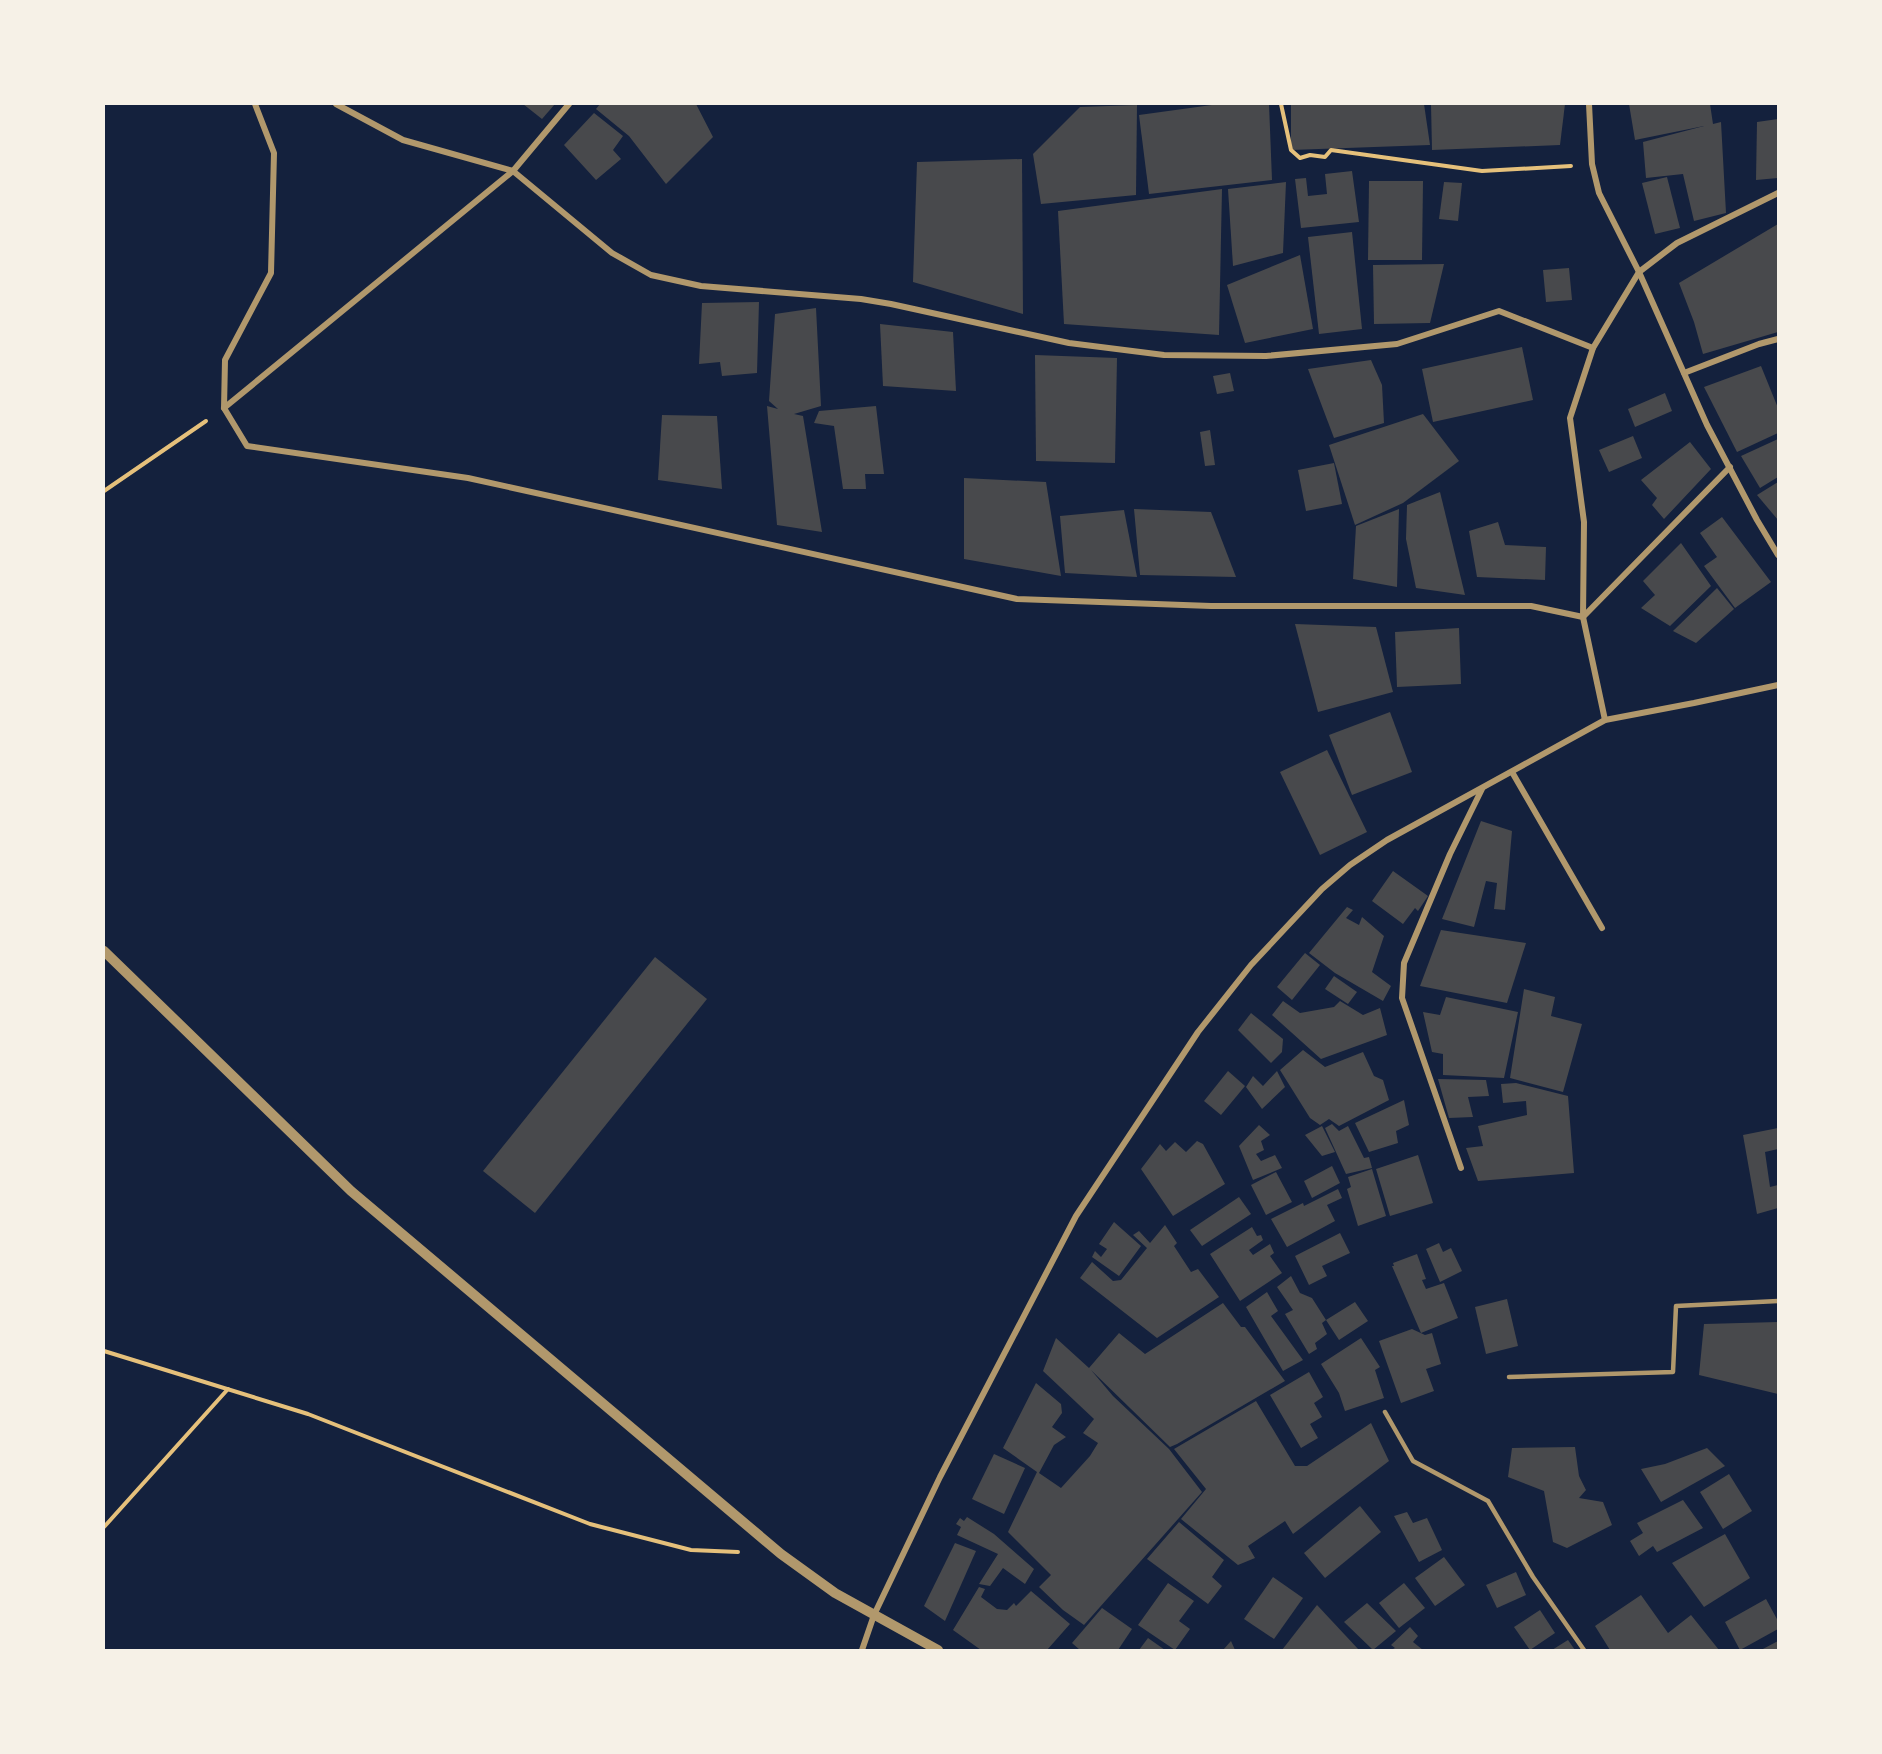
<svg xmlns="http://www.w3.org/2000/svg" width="1882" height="1754" font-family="Jost,sans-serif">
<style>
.building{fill:#48494c}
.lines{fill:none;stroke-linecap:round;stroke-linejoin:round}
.path{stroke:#e5c07b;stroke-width:4}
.service{stroke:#b1986c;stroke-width:4.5}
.minor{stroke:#b1986c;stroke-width:6}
.tertiary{stroke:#b1986c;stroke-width:10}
</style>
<rect width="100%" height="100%" fill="#14213d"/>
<g class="building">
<polygon points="523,104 555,104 542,119"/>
<polygon points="600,104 696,104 713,137 666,184 629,136 596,109"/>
<polygon points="1219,104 1269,104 1272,180 1149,194 1139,115"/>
<polygon points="1291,104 1424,104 1430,145 1291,150"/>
<polygon points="1431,104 1565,104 1560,145 1432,150"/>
<polygon points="1629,104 1710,104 1713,124 1721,122 1726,213 1694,221 1683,174 1646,178 1643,142 1704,126 1635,140"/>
<polygon points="1137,105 1136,195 1041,204 1033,154 1080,107"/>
<polygon points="594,113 623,136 613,150 621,159 596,180 564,145"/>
<polygon points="1778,119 1778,178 1756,180 1757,122"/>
<polygon points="1022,159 1023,314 913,282 917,162"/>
<polygon points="1352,171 1359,222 1301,228 1295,179 1306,178 1308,196 1327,194 1325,174"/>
<polygon points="1667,177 1680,228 1655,234 1642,183"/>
<polygon points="1369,181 1423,181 1422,260 1368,260"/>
<polygon points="1286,182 1283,253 1233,266 1228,189"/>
<polygon points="1444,182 1462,183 1458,221 1439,219"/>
<polygon points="1222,189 1219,335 1064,324 1058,211"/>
<polygon points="1778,224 1778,332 1703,354 1694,322 1679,283"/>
<polygon points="1352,232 1362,329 1319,334 1308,237"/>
<polygon points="1300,255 1313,329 1245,343 1227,285"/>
<polygon points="1444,264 1430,323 1374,324 1373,265"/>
<polygon points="1569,268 1572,300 1546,302 1543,270"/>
<polygon points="759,302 757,373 722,376 720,362 699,364 702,303"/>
<polygon points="816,308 821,406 794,414 803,416 822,532 777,525 767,406 778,409 769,401 775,314"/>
<polygon points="880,324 953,332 956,391 883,386"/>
<polygon points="1522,347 1533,400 1433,422 1422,369"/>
<polygon points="1035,355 1117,358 1115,463 1036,461"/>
<polygon points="1371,360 1382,385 1384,423 1334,438 1308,369"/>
<polygon points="1761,366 1778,408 1778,433 1737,452 1704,387"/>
<polygon points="1230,373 1234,391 1217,394 1213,376"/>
<polygon points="1665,393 1672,411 1635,427 1628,409"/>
<polygon points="876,406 884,474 865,474 866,489 843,489 834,426 814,423 819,411"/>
<polygon points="1423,414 1459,461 1403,503 1355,525 1329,445"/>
<polygon points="662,415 717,416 722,489 658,480"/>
<polygon points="1210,430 1215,465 1205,466 1200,432"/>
<polygon points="1633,436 1642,458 1609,472 1599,450"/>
<polygon points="1778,439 1778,477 1760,488 1741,456"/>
<polygon points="1690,442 1711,469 1664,519 1652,505 1657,498 1641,480"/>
<polygon points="1334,463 1342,504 1306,511 1298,470"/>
<polygon points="964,478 1046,482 1061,576 964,559"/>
<polygon points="1778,482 1778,520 1757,495"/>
<polygon points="1440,492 1465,595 1416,588 1406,539 1407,505"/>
<polygon points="1134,509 1211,512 1236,577 1140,575"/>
<polygon points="1399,509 1397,587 1353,579 1356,526"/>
<polygon points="1124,510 1137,577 1065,573 1060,516"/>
<polygon points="1722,517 1771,582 1735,608 1704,566 1717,557 1700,533"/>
<polygon points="1498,522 1505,545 1546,547 1545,580 1477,577 1469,531"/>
<polygon points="1681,543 1711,586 1670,626 1641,608 1655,595 1643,581"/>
<polygon points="1717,588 1734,609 1696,643 1673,631"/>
<polygon points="1295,624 1376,627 1393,692 1318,712"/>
<polygon points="1459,628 1461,684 1397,687 1395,632"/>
<polygon points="1390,712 1412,772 1352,795 1329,735"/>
<polygon points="1327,750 1367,832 1320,855 1280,772"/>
<polygon points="1481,821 1512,831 1505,910 1494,909 1497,883 1486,881 1474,927 1442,919"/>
<polygon points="1393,871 1428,896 1418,911 1415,908 1403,924 1372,901"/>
<polygon points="1347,907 1353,910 1346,918 1359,925 1362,917 1384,936 1372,972 1391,986 1383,1001 1335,973 1309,953"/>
<polygon points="1441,930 1526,943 1507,1003 1420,986"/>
<polygon points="1305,953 1320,965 1292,1000 1277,987"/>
<polygon points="655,957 707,999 535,1213 483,1171"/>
<polygon points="1334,976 1357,992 1348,1004 1325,989"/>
<polygon points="1524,989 1555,997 1551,1016 1582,1024 1563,1092 1510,1078"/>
<polygon points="1446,997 1518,1012 1504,1078 1443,1075 1443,1054 1432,1052 1423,1012 1440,1015"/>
<polygon points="1283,1001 1300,1013 1334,1007 1340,1001 1363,1015 1380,1008 1387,1035 1321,1059 1272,1015"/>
<polygon points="1251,1013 1283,1039 1282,1052 1271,1063 1238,1030"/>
<polygon points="1303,1050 1325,1067 1363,1052 1374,1076 1383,1080 1389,1100 1339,1126 1329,1119 1320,1125 1310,1118 1280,1070"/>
<polygon points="1228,1071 1245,1086 1221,1115 1204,1101"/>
<polygon points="1277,1071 1285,1087 1262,1109 1246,1087 1253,1076 1263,1086"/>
<polygon points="1438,1079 1486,1080 1489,1096 1468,1097 1473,1117 1449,1118"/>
<polygon points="1516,1083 1568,1096 1574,1173 1478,1181 1466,1148 1483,1146 1478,1126 1527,1115 1526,1101 1503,1103 1501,1084"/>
<polygon points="1404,1100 1409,1125 1396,1131 1398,1143 1369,1152 1355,1123"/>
<polygon points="1332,1124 1339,1131 1348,1126 1364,1158 1369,1157 1372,1168 1346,1174 1325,1128"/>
<polygon points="1259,1125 1270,1135 1261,1141 1264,1150 1256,1154 1261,1161 1275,1155 1282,1168 1253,1180 1239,1146"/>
<polygon points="1322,1126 1335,1152 1322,1156 1305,1135"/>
<polygon points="1778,1128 1778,1149 1765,1152 1770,1187 1778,1185 1778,1208 1757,1214 1743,1135"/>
<polygon points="1197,1141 1203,1144 1225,1184 1173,1216 1141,1169 1160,1144 1166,1151 1175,1142 1186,1152"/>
<polygon points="1418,1155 1433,1203 1390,1216 1376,1169"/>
<polygon points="1332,1166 1340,1183 1312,1198 1304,1181"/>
<polygon points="1372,1169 1386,1216 1358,1226 1347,1189 1351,1187 1348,1177"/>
<polygon points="1276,1172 1292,1202 1266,1215 1251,1185"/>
<polygon points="1338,1189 1342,1198 1327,1205 1335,1221 1287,1247 1271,1219 1303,1203 1304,1206"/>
<polygon points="1239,1197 1251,1214 1202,1246 1190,1230"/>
<polygon points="1114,1222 1141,1246 1119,1276 1092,1257 1095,1251 1101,1257 1107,1249 1099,1244"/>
<polygon points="1165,1225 1177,1243 1174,1246 1191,1272 1198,1269 1219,1297 1157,1338 1080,1278 1092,1262 1113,1281 1121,1280 1147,1248 1133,1235 1139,1231 1150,1243"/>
<polygon points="1252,1227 1257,1236 1261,1235 1263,1240 1249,1250 1253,1255 1270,1244 1274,1253 1270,1256 1282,1273 1240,1301 1210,1254"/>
<polygon points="1340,1233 1350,1253 1322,1266 1327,1276 1309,1285 1295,1256"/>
<polygon points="1439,1243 1443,1252 1451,1248 1462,1271 1440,1282 1426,1249"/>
<polygon points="1417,1254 1426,1279 1422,1280 1426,1289 1444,1283 1458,1318 1421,1333 1392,1266 1394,1266 1393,1263"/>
<polygon points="1291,1276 1300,1293 1312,1298 1326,1320 1355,1302 1368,1321 1339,1340 1326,1320 1322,1323 1327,1334 1315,1343 1317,1349 1309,1354 1285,1314 1293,1310 1277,1287"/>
<polygon points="1267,1292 1278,1311 1271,1316 1303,1360 1283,1371 1246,1307"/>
<polygon points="1507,1299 1518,1346 1486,1354 1475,1307"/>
<polygon points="1223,1303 1241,1327 1245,1327 1285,1381 1177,1444 1170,1447 1091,1370 1113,1396 1169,1449 1202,1492 1084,1625 1063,1610 1039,1587 1051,1575 1008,1532 1037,1472 1003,1448 1036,1383 1061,1404 1062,1413 1052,1427 1066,1437 1054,1445 1039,1473 1061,1488 1090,1456 1098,1443 1083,1433 1094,1419 1043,1371 1056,1338 1089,1368 1119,1333 1145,1354"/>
<polygon points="1778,1322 1778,1394 1699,1375 1704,1324"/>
<polygon points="1412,1329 1425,1335 1432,1333 1441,1364 1426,1369 1434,1391 1401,1403 1379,1341"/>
<polygon points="1361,1338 1380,1367 1375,1370 1384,1398 1345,1411 1339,1393 1321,1364"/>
<polygon points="1309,1372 1323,1397 1314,1403 1322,1417 1310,1424 1318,1438 1301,1448 1270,1395"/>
<polygon points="1256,1401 1295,1466 1307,1466 1371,1423 1389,1461 1293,1534 1285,1521 1248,1546 1255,1558 1238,1565 1181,1519 1206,1489 1174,1449"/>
<polygon points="1575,1447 1579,1476 1586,1490 1579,1498 1603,1502 1612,1525 1567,1548 1553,1542 1544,1491 1508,1477 1512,1448"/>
<polygon points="1707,1448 1725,1466 1661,1502 1641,1469 1665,1464"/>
<polygon points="994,1454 1025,1468 1004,1514 972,1499"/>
<polygon points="1729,1474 1752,1511 1723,1529 1700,1492"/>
<polygon points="1683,1500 1703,1528 1657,1552 1653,1546 1639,1556 1630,1541 1643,1533 1637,1523"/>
<polygon points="1360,1506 1381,1532 1325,1578 1304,1553"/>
<polygon points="1407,1512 1413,1523 1427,1518 1442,1550 1419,1562 1394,1516"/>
<polygon points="967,1517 994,1534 1034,1569 1025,1584 1003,1568 990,1586 979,1584 998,1554 957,1535 961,1527 956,1524 960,1518 964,1521"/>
<polygon points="1179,1522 1224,1560 1212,1577 1222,1586 1208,1604 1147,1559"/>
<polygon points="1725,1534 1750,1578 1704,1607 1672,1563"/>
<polygon points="955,1543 976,1551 945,1621 924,1606"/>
<polygon points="1444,1557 1465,1585 1435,1606 1415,1578"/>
<polygon points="1516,1572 1526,1595 1497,1608 1486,1585"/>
<polygon points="1273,1577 1303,1598 1274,1639 1244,1619"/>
<polygon points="1168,1583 1194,1601 1179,1621 1190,1629 1175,1650 1138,1625"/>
<polygon points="1404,1583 1425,1608 1399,1628 1379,1603"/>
<polygon points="979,1587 985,1589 981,1597 997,1609 1007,1610 1014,1603 1016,1606 1031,1591 1070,1624 1047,1650 981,1650 953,1630"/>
<polygon points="1641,1595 1668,1633 1691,1615 1719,1650 1610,1650 1595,1626"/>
<polygon points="1766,1599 1778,1621 1778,1629 1740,1650 1725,1622"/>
<polygon points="1367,1603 1396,1631 1373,1650 1344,1622"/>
<polygon points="1317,1605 1359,1650 1282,1650"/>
<polygon points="1102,1608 1132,1629 1118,1650 1080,1650 1072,1643"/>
<polygon points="1540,1610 1555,1633 1530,1650 1514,1627"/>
<polygon points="1410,1627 1418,1636 1413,1642 1423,1650 1391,1650 1395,1648 1391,1645"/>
<polygon points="1148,1638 1165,1650 1139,1650"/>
<polygon points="1568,1640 1575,1650 1552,1650"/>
<polygon points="1231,1641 1235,1650 1223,1650"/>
<polygon points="1778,1641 1778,1650 1761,1650"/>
</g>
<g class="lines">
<g class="path">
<polyline points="1281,104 1291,150 1300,158 1310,155 1325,157 1331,150 1482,171 1571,166"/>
<polyline points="104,491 206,421"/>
<polyline points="104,1351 308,1414 590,1524 691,1550 738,1552"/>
<polyline points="104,1527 228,1389"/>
</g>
<g class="service">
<polyline points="1509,1377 1673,1372 1676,1306 1778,1301"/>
<polyline points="1385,1412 1413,1461 1488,1501 1533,1577 1584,1650"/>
</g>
<g class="minor">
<polyline points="255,104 274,153 271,273 225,360 224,408 247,446 468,478 1017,599 1211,606 1531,606 1583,617 1730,467"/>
<polyline points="336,104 403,140 513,171 612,253 651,275 701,286 861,299 891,304 1069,343 1164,355 1266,356 1397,344 1499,311 1593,348"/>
<polyline points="1589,104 1592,164 1599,193 1639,272 1707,425 1757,520 1778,555"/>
<polyline points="1684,373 1759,344 1778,339"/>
<polyline points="224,408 513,171 569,104"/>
<polyline points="1605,720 1583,617 1584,522 1570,418 1593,348 1639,272 1677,243 1778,193"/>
<polyline points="1512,772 1602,928"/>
<polyline points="1461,1168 1402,998 1404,963 1450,854 1482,789"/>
<polyline points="862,1650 874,1615 940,1477 1076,1216 1198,1032 1251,965 1322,889 1350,865 1387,840 1605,720 1694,703 1778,685"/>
</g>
<polyline class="tertiary" points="104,951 351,1191 781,1554 835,1593 938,1650"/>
</g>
<rect width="1882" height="1754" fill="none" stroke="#f6f1e7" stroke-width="210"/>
</svg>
